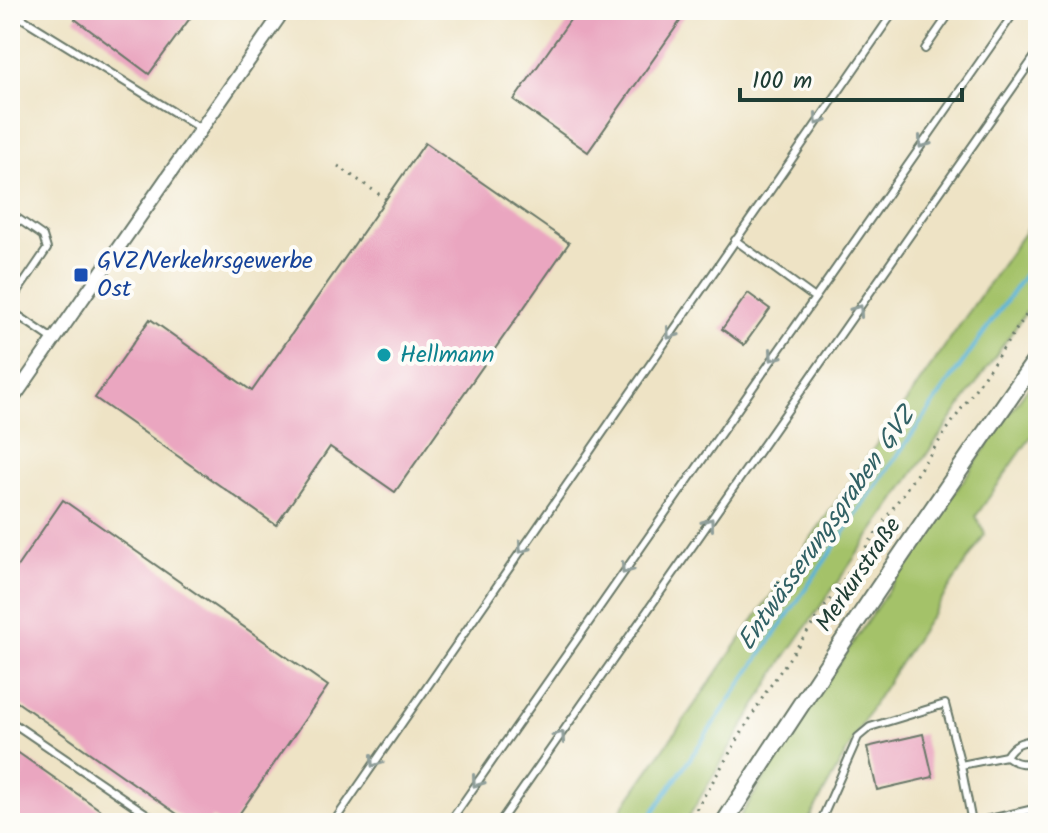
<svg xmlns="http://www.w3.org/2000/svg" width="1048" height="833" font-family="Kalam,sans-serif">
<style>
.green{fill:#a4c269;stroke:#62804e;stroke-width:2}
.lines{fill:none;stroke-linecap:round;stroke-linejoin:round}
.stream{stroke:#5ab4d7;stroke-width:4}
.building{fill:#eaa6c0}
.lane-casing{stroke:#677767;stroke-width:10}
.street-casing{stroke:#677767;stroke-width:16}
.secondary-casing{stroke:#677767;stroke-width:20}
.path{stroke:#677767;stroke-width:3;stroke-dasharray:2 6;stroke-linecap:butt}
.lane{stroke:#fff;stroke-width:6}
.street{stroke:#fff;stroke-width:12}
.secondary{stroke:#fff;stroke-width:16}
.oneway{stroke:#8f9e9a}
.transit-dot{fill:#1a4fb4;stroke:#fdfcf7;stroke-width:3}
.culture-dot{fill:#0f9aa8;stroke:#fdfcf7;stroke-width:3}
.labels{text-anchor:middle;dominant-baseline:central;stroke-width:8;stroke-linejoin:round;paint-order:stroke}
.transit-label{font-size:24px;fill:#164399;stroke:#fdfcf7;text-anchor:start}
.culture-label{font-size:24px;fill:#0d838f;stroke:#fdfcf7;text-anchor:start}
.street-label{font-size:24px;fill:#1f3d34;stroke:#fdfcf7}
.water-label{font-size:26px;font-style:italic;fill:#316165;stroke:#fdfcf7}
</style>
<rect width="100%" height="100%" fill="#fdfcf7"/>
<filter id="ink" filterUnits="userSpaceOnUse"><feTurbulence type="fractalNoise" baseFrequency=".0125" numOctaves="2"/><feDisplacementMap in="SourceGraphic" scale="16" xChannelSelector="R" yChannelSelector="G"/><feConvolveMatrix kernelMatrix="1 2 1 2 8 2 1 2 1" color-interpolation-filters="sRGB"/></filter>
<filter id="wash" filterUnits="userSpaceOnUse"><feTurbulence type="fractalNoise" baseFrequency=".006" numOctaves="4" result="noise"/><feDisplacementMap in="SourceGraphic" scale="32" xChannelSelector="R" yChannelSelector="G"/><feGaussianBlur stdDeviation="1.8" result="paint"/><feColorMatrix in="noise" values="0 0 0 0 0 0 0 0 0 0 0 0 0 0 0 0 0 1.4 0 .05"/><feComposite in="paint" operator="in"/></filter>
<g filter="url(#wash)">
<rect width="100%" height="100%" fill="#eee3c5"/>
<g class="green">
<polygon points="1038,213 1038,295 783,660 685,823 612,823"/>
<path d="M1038,373V427L976,516L985,534L875,701L807,823H736C832,670 934,521 1038,373Z"/>
</g>
<g class="lines">
<polyline class="stream" points="646,823 882,477 1038,256"/>
</g>
<g id="blocks">
<g class="building">
<polygon points="81,10 196,10 149,74 75,19"/>
<polygon points="577,10 688,10 588,152 514,100"/>
<polygon points="425,143 569,243 395,492 330,447 276,525 95,398 150,319 252,391"/>
<polygon points="748,293 770,309 744,345 722,329"/>
<polygon points="63,500 328,686 233,823 220,823 212,817 208,823 190,823 10,697 10,577"/>
<polygon points="923,734 933,777 877,790 867,747"/>
<polygon points="10,747 119,823 10,823"/>
</g>
</g>
</g>
<g filter="url(#ink)">
<use href="#blocks" fill-opacity="0" stroke="#677767" stroke-width="2"/>
<g class="lines">
<defs>
<g id="lane">
<polyline points="20,17 201,129"/>
<polyline points="925,49 952,10"/>
<polyline points="10,213 43,236 47,249 10,303"/>
<polyline points="735,240 815,298"/>
<polyline points="10,310 54,340"/>
<polyline points="10,721 160,823"/>
<path d="M1006,756C1017,765 1024,764 1038,762"/>
<path d="M961,765L1006,756C1015,742 1022,742 1038,739"/>
<polyline points="333,823 895,10"/>
<polyline points="449,823 1016,10"/>
<polyline points="499,823 1038,52"/>
<polyline points="820,823 858,737 870,727 945,704 961,765 972,823"/>
<polyline points="972,823 1038,808"/>
</g>
<polyline id="street" points="10,403 284,10"/>
<path id="secondary" d="M724,823C825,665 931,510 1038,357"/>
</defs>
<use href="#lane" class="lane-casing"/>
<use href="#street" class="street-casing"/>
<use href="#secondary" class="secondary-casing"/>
<g class="path">
<polyline points="338,166 386,199"/>
<polyline points="688,823 766,692 1038,298"/>
</g>
<use href="#lane" class="lane"/>
<use href="#street" class="street"/>
<use href="#secondary" class="secondary"/>
</g>
<defs><path id="oneway-chevron" d="M-2-3.5L2.5 0L-2 3.5" fill="none" stroke-width="1.6" stroke-linecap="round" stroke-linejoin="round" transform="scale(2)"/></defs>
<g class="oneway">
<use href="#oneway-chevron" transform="translate(819 120) rotate(125)"/>
<use href="#oneway-chevron" transform="translate(923 143) rotate(125)"/>
<use href="#oneway-chevron" transform="translate(858 310) rotate(-55)"/>
<use href="#oneway-chevron" transform="translate(671 334) rotate(125)"/>
<use href="#oneway-chevron" transform="translate(774 356) rotate(125)"/>
<use href="#oneway-chevron" transform="translate(709 523) rotate(-55)"/>
<use href="#oneway-chevron" transform="translate(523 548) rotate(125)"/>
<use href="#oneway-chevron" transform="translate(626 569) rotate(125)"/>
<use href="#oneway-chevron" transform="translate(560 736) rotate(-55)"/>
<use href="#oneway-chevron" transform="translate(375 762) rotate(125)"/>
<use href="#oneway-chevron" transform="translate(477 782) rotate(125)"/>
</g>
</g>
<rect class="transit-dot" x="73" y="267" width="16" height="16" rx="4"/>
<circle class="culture-dot" cx="384" cy="355" r="8"/>
<g class="labels">
<g class="transit-label">
<text x="97" y="261">GVZ/Verkehrsgewerbe<tspan x="97" dy="28">Ost</tspan></text>
</g>
<g class="culture-label">
<text x="400" y="355">Hellmann</text>
</g>
<g class="street-label">
<text transform="translate(859 575) rotate(-56)">Merkurstraße</text>
</g>
<g class="water-label">
<text transform="translate(827 529) rotate(-55)">Entwässerungsgraben GVZ</text>
</g>
</g>
<rect width="1048" height="833" fill="none" stroke="#fdfcf7" stroke-width="40"/>
<path d="M740 88v12h222v-12" fill="none" stroke="#1f3d34" stroke-width="4"/>
<text x="752" y="88" font-size="24" fill="#1f3d34" stroke="#fdfcf7" stroke-width="6" paint-order="stroke">100 m</text>
</svg>
